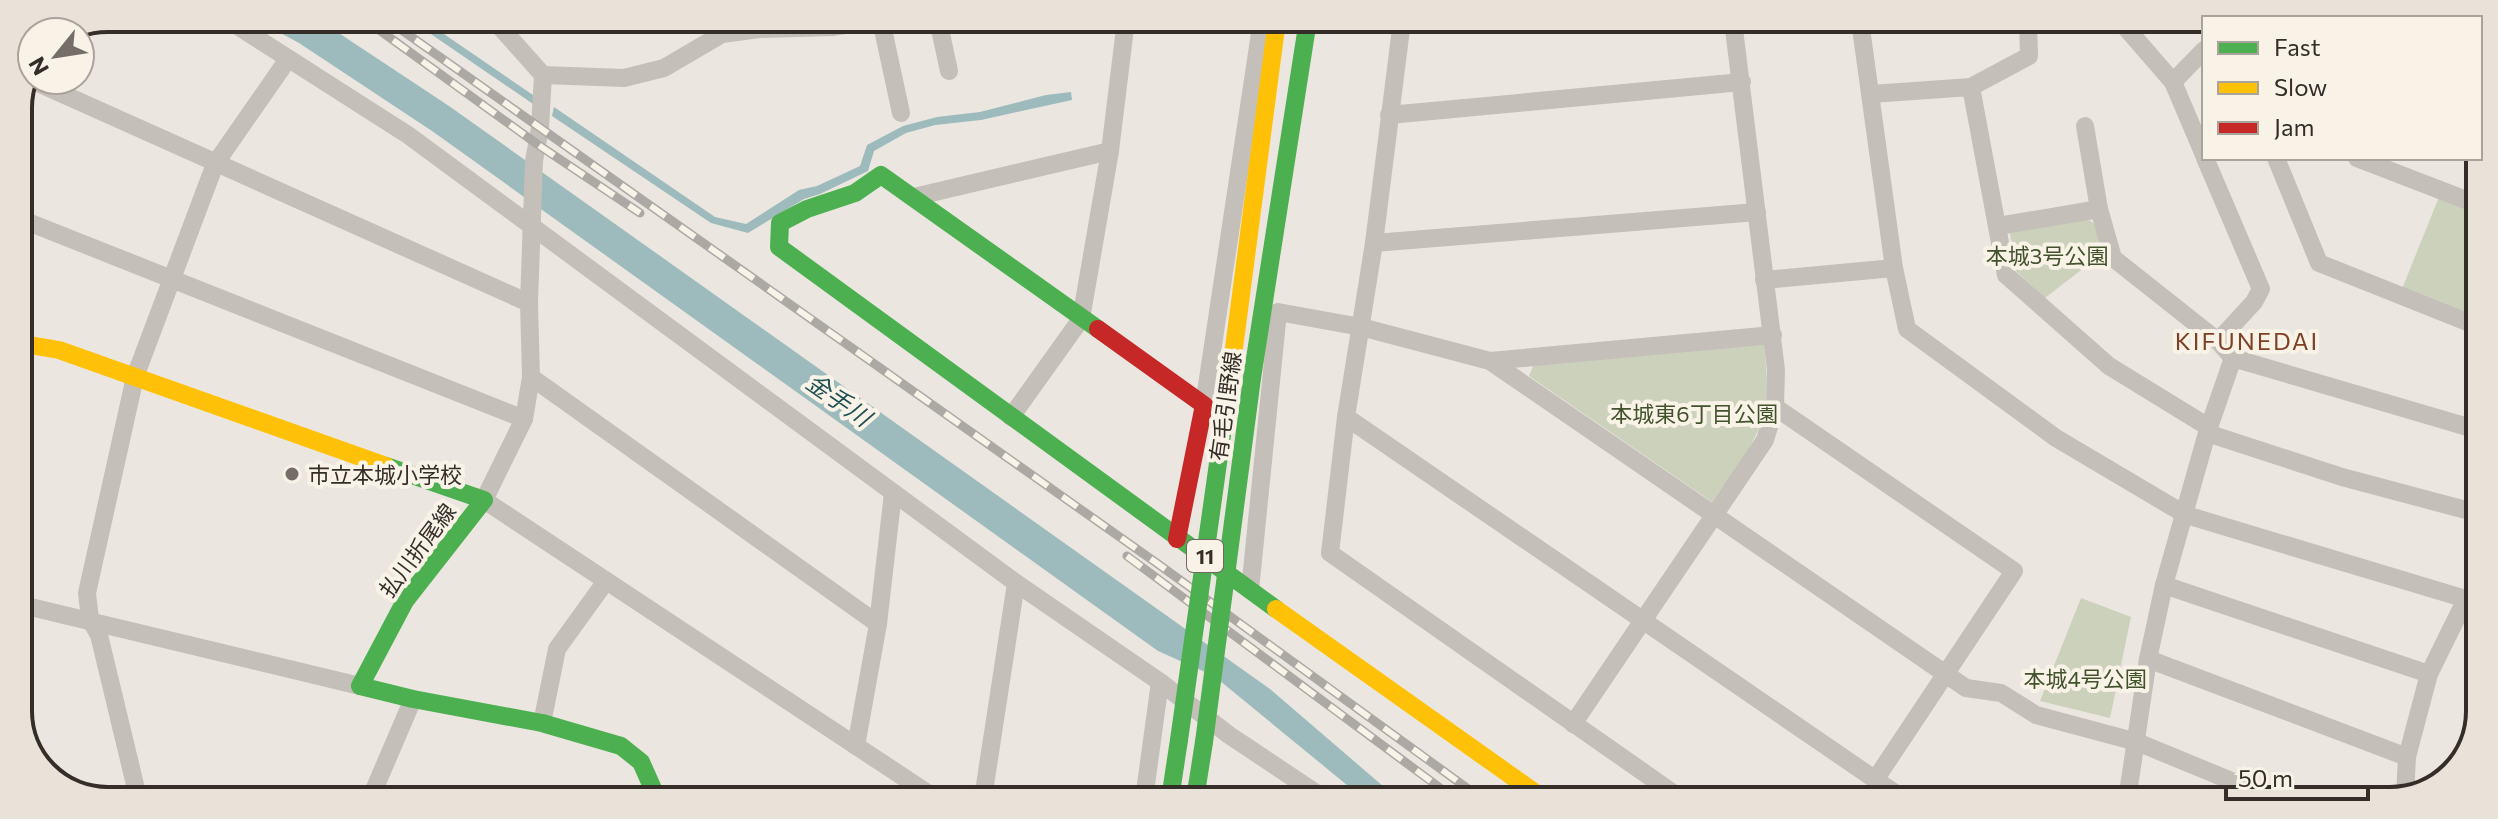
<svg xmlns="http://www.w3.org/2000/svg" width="2498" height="819" font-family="Commissioner,'Noto Sans JP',sans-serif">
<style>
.green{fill:#cbd1bb}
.water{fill:#9dbabc}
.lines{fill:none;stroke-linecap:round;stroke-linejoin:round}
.street{stroke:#c5bfb9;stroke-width:18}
.fast{stroke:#4caf50;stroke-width:18}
.slow{stroke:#ffc107;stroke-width:18}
.jam{stroke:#c62828;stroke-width:18}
.rail-casing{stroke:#aca8a4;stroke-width:9}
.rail{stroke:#f8f2e7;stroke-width:6;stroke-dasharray:18;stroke-linecap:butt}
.fast-bridge{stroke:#4caf50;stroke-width:18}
.poi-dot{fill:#756e68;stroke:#f8f2e7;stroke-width:3}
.labels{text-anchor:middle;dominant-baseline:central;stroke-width:8;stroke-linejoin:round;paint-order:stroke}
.shield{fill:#f8f2e7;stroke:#706861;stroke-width:2}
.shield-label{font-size:20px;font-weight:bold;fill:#352d28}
.park-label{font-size:22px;fill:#42522d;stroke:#f8f2e7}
.street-label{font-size:22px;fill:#352d28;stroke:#f8f2e7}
.poi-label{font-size:22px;fill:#352d28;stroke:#f8f2e7;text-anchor:start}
.neighbourhood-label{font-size:24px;letter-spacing:2px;fill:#804025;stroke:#f8f2e7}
.water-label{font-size:24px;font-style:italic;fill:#1f4e54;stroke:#f8f2e7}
.rim{fill:none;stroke:#352d28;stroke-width:4}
</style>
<rect width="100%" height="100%" fill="#ebe7e0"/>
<g class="green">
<polygon points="2439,197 2479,214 2478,297 2469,315 2402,289"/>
<polygon points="2085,217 2097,226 2103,253 2045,298 2016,271 2009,227"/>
<path d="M1764,344C1766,368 1770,396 1762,420C1752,450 1730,476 1712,502L1529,376L1534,364Z"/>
<polygon points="2081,598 2131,617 2110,718 2040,701"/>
</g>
<g class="water">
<polygon points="253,18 316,18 449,106 1270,689 1398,799 1364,799 1214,676 1158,651 432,131 299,43"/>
<polygon points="409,19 422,19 533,95 533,104"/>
<polygon points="1071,92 1072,100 981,120 935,125 906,133 874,151 868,171 820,194 804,199 748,233 711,223 552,116 554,107 715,217 746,224 799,190 817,186 860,166 867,145 903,126 937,117 980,112 1046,95"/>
</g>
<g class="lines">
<g class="street">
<polyline points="225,18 408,135 1016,583 1160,682 1229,735 1325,799"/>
<polyline points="493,19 543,75 540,128 534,161 529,303 531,377 524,419 484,500 935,798"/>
<polyline points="701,19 722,34"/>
<polyline points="881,20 901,113"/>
<polyline points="938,20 949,71"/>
<polyline points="1402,21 1374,243 1346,417 1905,800"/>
<polyline points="1860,21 1894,268 1907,329 2056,438 2186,515 2466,599 2429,674 2407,757 2405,796"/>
<polyline points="2121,22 2173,82"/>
<polyline points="2204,50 2173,82 2204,155"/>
<polyline points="543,75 624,78 664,68 722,34 759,29 832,27 876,20"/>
<polyline points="29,79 529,303"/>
<polyline points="1971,87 2029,56 2028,22"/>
<polyline points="1871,94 1971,87 2006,275 2109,366 2210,428"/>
<polyline points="1389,115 1742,82"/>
<polyline points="2085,126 2099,209"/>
<polyline points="2205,158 2261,289 2254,302 2218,341"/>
<polyline points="2276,158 2319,263 2477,326"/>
<polyline points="2357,158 2479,205"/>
<polyline points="914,197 1110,151"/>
<polyline points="18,218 524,419"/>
<polyline points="1998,226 2099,209 2113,258 2218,341 2233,358 2478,430"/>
<polyline points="1374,243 1757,212"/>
<polyline points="1764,280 1894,268"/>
<polyline points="1490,361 1773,335"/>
<polyline points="531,377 878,624"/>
<polyline points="1204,405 1262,20"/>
<polyline points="1775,407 2014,571 1875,780"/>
<polyline points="1011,417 1081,319 1110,151 1126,20"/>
<polyline points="1346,417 1330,553 1683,800"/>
<polyline points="2207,433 2342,477 2477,513"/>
<polyline points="2164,585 2429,674"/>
<polyline points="1250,590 1278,312 1361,327 1490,361 1966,688 2001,693 2036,715 2137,742 2280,801"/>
<polyline points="18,604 360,686"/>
<polyline points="2148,659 2407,757"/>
<polyline points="542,723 557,649 606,581"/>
<polyline points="1573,724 1765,440 1775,407 1776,370 1733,21"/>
<polyline points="856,746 878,624 893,493"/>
<polyline points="138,797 99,635 90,619 87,593 135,377 215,164 288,59"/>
<polyline points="371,797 413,699"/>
<polyline points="983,798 1016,583"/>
<polyline points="1144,799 1160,682"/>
<polyline points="2127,800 2148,659 2164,585 2207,433 2233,358"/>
</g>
<g class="fast">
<polyline points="1098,329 881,175 855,193 807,209 780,223 779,247 1276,609"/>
<polyline points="1252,378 1308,20"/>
<polyline points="386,466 484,500 405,601 360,686 413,699 542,723 621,746 641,762 657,798"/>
<polyline points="1170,799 1179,740"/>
<polyline points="1195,799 1204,742"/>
</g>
<g class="slow">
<polyline points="18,343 59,350 386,466"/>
<polyline points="1231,371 1277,20"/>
<polyline points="1276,609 1544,799"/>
</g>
<polyline class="jam" points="1098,329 1204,405 1177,539"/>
<defs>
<g id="rail">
<polyline points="364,19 537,144 640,213"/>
<polyline points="386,19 1158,564 1482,799"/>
<polyline points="1127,556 1455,799"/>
</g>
</defs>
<use href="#rail" class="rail-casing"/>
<use href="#rail" class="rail"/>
<g class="fast-bridge">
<polyline points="1179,740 1231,371"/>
<polyline points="1204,742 1252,378"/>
</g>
</g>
<circle class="poi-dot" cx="292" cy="474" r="8"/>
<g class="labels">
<rect class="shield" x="1187" y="540" width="36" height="32" rx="6"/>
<g class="shield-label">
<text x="1205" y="556">11</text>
</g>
<g class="park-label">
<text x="2047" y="255">本城3号公園</text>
<text x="1694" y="413">本城東6丁目公園</text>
<text x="2085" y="678">本城4号公園</text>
</g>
<g class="street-label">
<text transform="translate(1225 406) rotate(-82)">有毛引野線</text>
<text transform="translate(417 550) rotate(-53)">払川折尾線</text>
</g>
<g class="poi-label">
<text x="308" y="474">市立本城小学校</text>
</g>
<g class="neighbourhood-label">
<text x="2247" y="340">KIFUNEDAI</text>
</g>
<g class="water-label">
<text transform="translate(839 399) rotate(35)">金手川</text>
</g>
</g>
<path d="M0 0H2498V819H0ZM108 32H2390A76 76 0 0 1 2466 108V711A76 76 0 0 1 2390 787H108A76 76 0 0 1 32 711V108A76 76 0 0 1 108 32Z" fill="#e8e2d8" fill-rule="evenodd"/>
<path class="rim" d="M108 32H2390A76 76 0 0 1 2466 108V711A76 76 0 0 1 2390 787H108A76 76 0 0 1 32 711V108A76 76 0 0 1 108 32Z"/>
<rect x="2202" y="16" width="280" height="144" fill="#f8f2e7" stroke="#aaa39b" stroke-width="2"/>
<rect x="2218" y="42" width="40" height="12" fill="#4caf50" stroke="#aaa39b" stroke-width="2"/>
<text x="2274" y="56" font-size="24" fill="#352d28">Fast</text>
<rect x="2218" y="82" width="40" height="12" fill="#ffc107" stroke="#aaa39b" stroke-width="2"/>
<text x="2274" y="96" font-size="24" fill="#352d28">Slow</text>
<rect x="2218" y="122" width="40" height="12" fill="#c62828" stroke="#aaa39b" stroke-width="2"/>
<text x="2274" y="136" font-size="24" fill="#352d28">Jam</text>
<g transform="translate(56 56) rotate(240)"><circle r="38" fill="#f8f2e7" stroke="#aaa39b" stroke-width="2"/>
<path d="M0-6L14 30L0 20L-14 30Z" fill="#756e68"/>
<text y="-12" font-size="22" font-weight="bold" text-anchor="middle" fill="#352d28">N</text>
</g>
<path d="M2226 787v12h142v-12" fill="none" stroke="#352d28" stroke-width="4"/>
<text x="2238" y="787" font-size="24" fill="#352d28" stroke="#f8f2e7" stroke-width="6" paint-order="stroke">50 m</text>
</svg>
